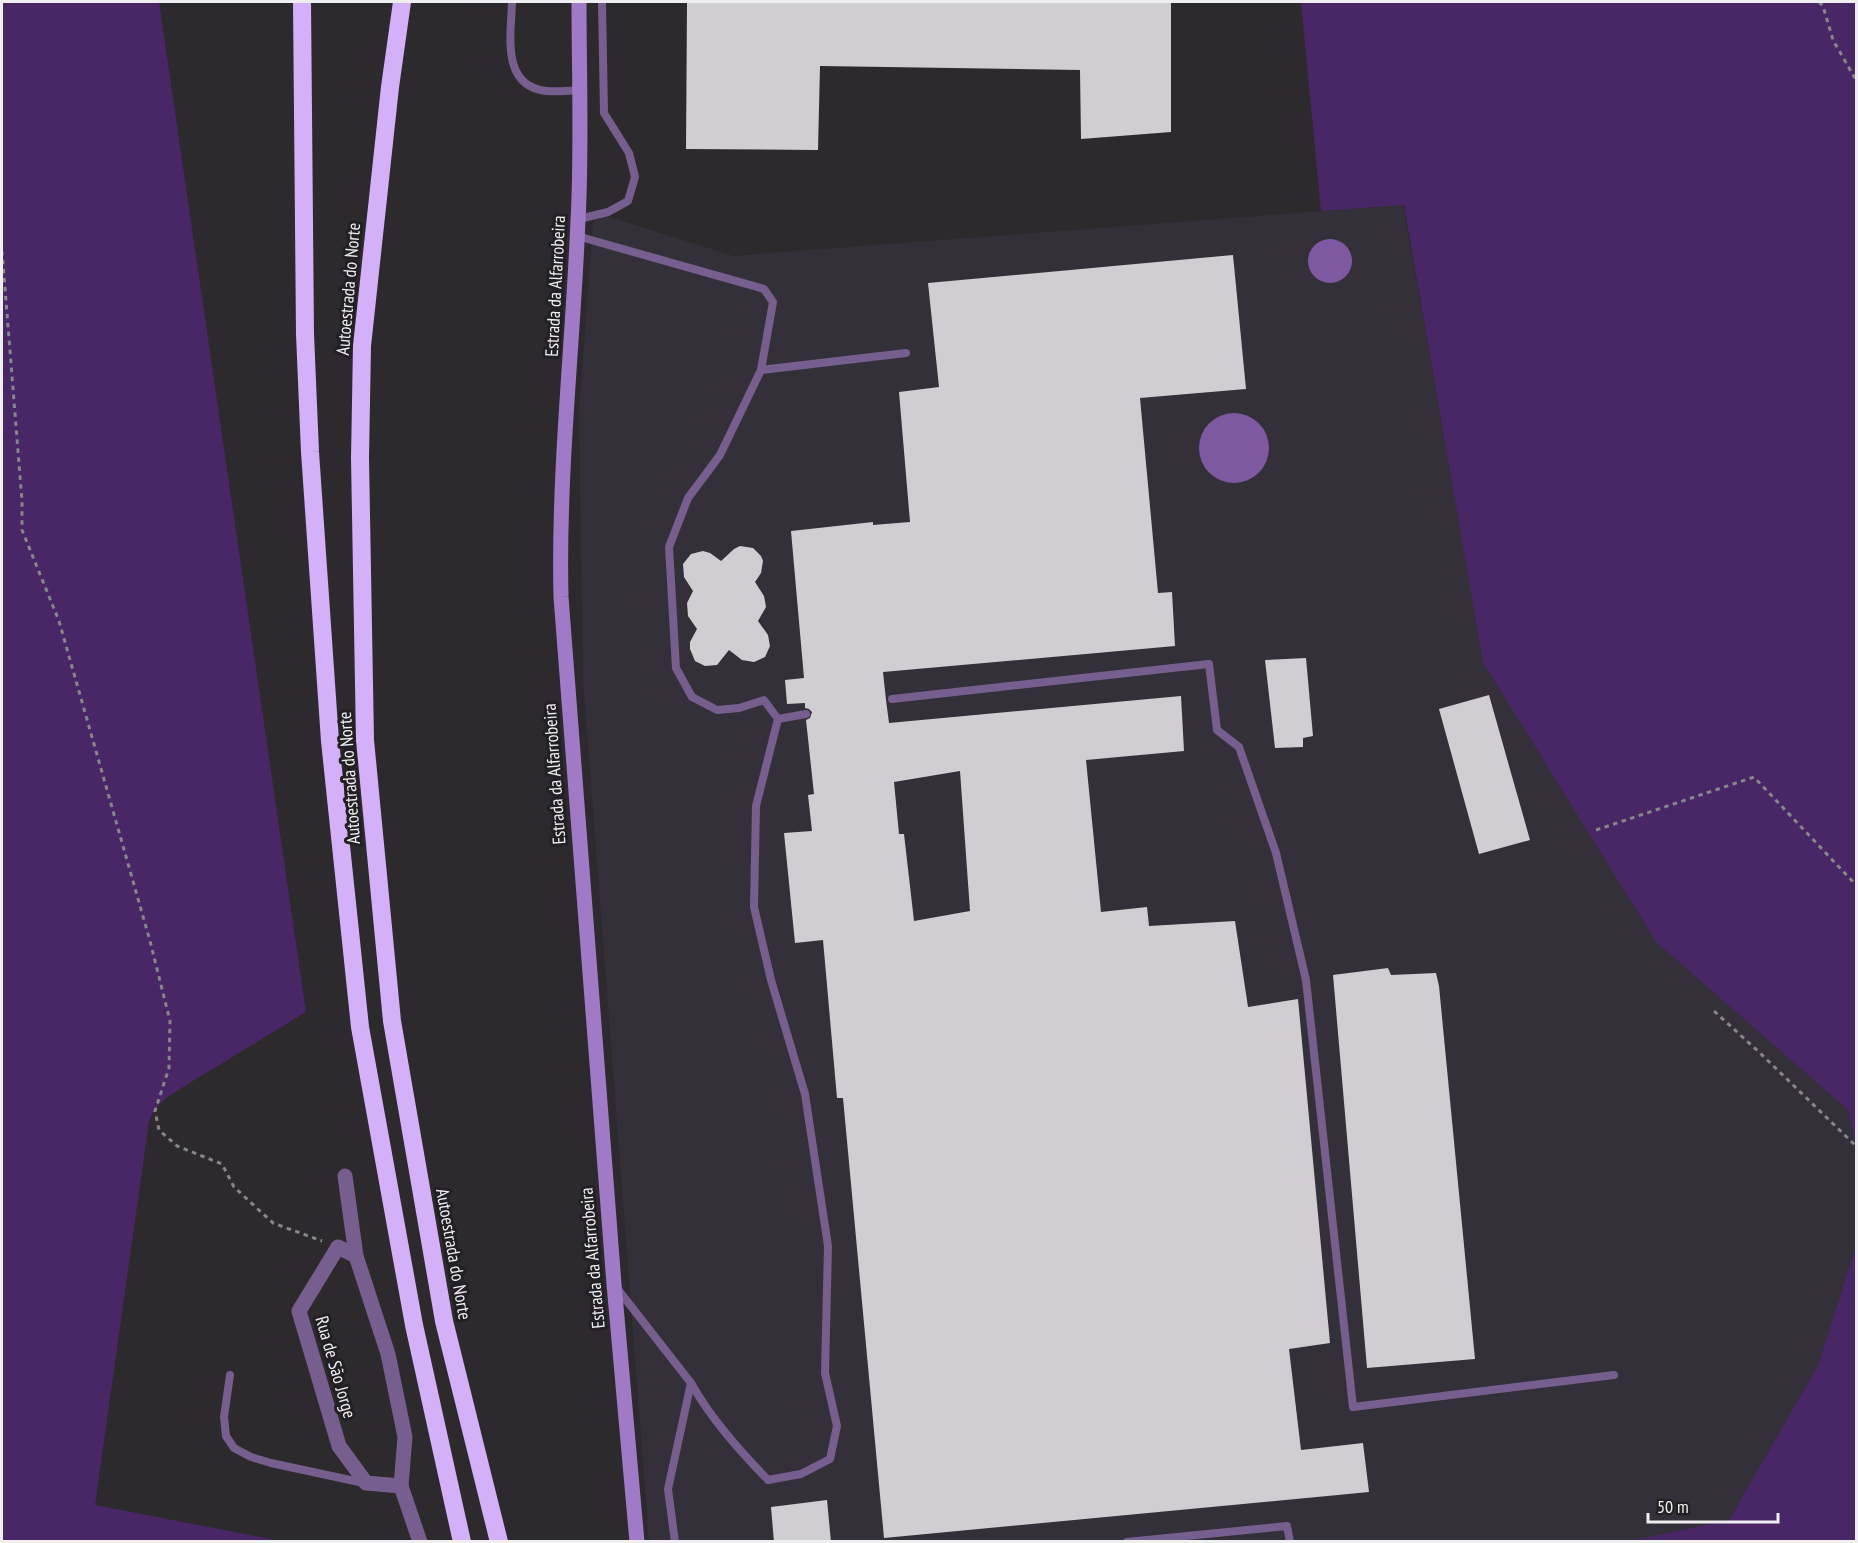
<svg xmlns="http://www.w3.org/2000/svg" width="1858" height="1543" font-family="'PT Sans Narrow',sans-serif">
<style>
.built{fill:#343039}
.green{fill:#492766}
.water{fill:#7e59a1}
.building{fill:#d0ced2;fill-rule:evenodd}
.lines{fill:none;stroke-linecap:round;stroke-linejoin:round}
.path{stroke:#878689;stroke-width:3;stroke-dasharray:4.5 4.5;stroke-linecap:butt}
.lane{stroke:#765e8e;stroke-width:8}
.street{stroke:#765e8e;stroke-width:15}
.secondary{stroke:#a07ac7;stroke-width:15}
.highway{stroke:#d3b0f8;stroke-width:18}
.labels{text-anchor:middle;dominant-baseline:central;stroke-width:6;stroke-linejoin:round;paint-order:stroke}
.street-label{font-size:18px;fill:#efeef1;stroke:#222023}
</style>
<rect width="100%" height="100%" fill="#2c2a2d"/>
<polygon class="built" points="1403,205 1484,662 1656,942 1848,1110 1856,1147 1856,1246 1818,1365 1729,1520 1631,1542 649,1541 583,678 579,410 594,212 733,256"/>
<g class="green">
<path d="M2,2H159L306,1012L170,1095C160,1102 154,1110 149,1121L95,1505L281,1541H2Z"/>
<polygon points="1301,2 1856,2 1856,1147 1848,1110 1656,942 1483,662 1404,205 1321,211"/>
<polygon points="1856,1246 1856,1541 1631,1541 1729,1520 1818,1365"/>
</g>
<g class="water">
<circle cx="1330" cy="261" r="22"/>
<circle cx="1234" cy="448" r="35"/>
</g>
<g class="building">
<polygon points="687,2 1171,2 1171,132 1081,139 1080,70 820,66 818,150 686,149"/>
<path d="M1233,255L1246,389L1140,398L1158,593L1172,592L1175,646L883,672L886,700L889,723L1181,696L1184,751L1086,760L1101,912L1147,907L1149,926L1235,921L1248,1007L1298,999L1330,1343L1289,1349L1301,1450L1363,1443L1369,1492L884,1538L843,1098H837L823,940L795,943L784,833L812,831L808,795L814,794L806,720L810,718L812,712L809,709L805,708V703L787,704L785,680L804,678L791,531L873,522V525L910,522L899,392L939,387L928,283ZM960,771L970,911L914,921L904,834H899L894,782Z"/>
<polygon points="740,546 753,548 761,556 763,561 761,573 755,582 764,596 766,607 758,621 768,635 770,646 765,657 754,662 742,660 729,650 717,665 705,666 695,661 690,649 690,642 697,629 688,616 687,603 693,591 684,577 683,564 691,554 703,551 710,553 721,561 734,549"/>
<polygon points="1306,658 1313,736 1303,738 1303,747 1275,748 1265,660"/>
<polygon points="1489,695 1530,840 1479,854 1439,709"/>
<polygon points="1388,968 1391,975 1436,973 1439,986 1475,1359 1367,1368 1333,975"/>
<polygon points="827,1500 831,1542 774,1542 771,1507"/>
</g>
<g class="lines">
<g class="path">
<polyline points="1819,2 1823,6 1833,40 1856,80"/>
<polyline points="2,251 22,501 22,530 59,621 150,941 170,1021 169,1068 155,1111 159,1130 177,1146 222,1164 234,1187 273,1223 322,1241"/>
<polyline points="1596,830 1754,777 1856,885"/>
<polyline points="1714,1011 1759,1052 1856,1146"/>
</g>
<g class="lane">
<path d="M512,2C511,35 501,86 546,91C557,92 569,91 580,90"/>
<polyline points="579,219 608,212 628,201 635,177 629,153 604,113 602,2"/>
<polyline points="577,236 764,289 773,302 761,370"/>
<polyline points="892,699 1209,664 1217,730 1239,747 1276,853 1306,980 1353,1407 1614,1375"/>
<polyline points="778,719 806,714"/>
<polyline points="616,1287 691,1383 668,1489 675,1542"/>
<polyline points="230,1375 224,1417 226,1436 234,1448 251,1457 271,1463 364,1483"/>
<path d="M691,1383C711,1419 740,1451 768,1480L801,1474L830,1459L837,1426L825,1373L828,1246L805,1094L771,980L754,907L756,806L778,719L764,700L739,708L717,710L692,697L676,668L669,547L688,498L720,455L761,370L906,353"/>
<polyline points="1127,1542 1287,1526 1290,1542"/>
</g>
<g class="street">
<polyline points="345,1176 356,1256 388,1354 405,1437 401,1486"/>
<polyline points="356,1256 338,1247 299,1311 339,1446 366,1483 401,1486 420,1542"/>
</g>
<path class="secondary" d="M579,2C579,74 582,147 578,220C573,346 558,471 561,597L614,1284L637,1542"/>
<g class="highway">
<polyline points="302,2 305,334 310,452 330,741 360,1027 414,1325 462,1542"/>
<polyline points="402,2 390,87 362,346 360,458 365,740 392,1021 444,1321 499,1542"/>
</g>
</g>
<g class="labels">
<g class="street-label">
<text transform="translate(555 286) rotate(-87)">Estrada da Alfarrobeira</text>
<text transform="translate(348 289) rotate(-85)">Autoestrada do Norte</text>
<text transform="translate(554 774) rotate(-94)">Estrada da Alfarrobeira</text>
<text transform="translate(349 778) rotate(-94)">Autoestrada do Norte</text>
<text transform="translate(454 1254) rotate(80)">Autoestrada do Norte</text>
<text transform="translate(592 1258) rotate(-95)">Estrada da Alfarrobeira</text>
<text transform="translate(336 1367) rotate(74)">Rua de São Jorge</text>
</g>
</g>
<rect width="1858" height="1543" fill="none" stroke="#efeef1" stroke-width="6"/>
<path d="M1648 1513v9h130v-9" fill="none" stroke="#efeef1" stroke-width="3"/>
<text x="1657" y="1513" font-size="18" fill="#efeef1" stroke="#222023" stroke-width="4.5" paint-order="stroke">50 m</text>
</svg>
